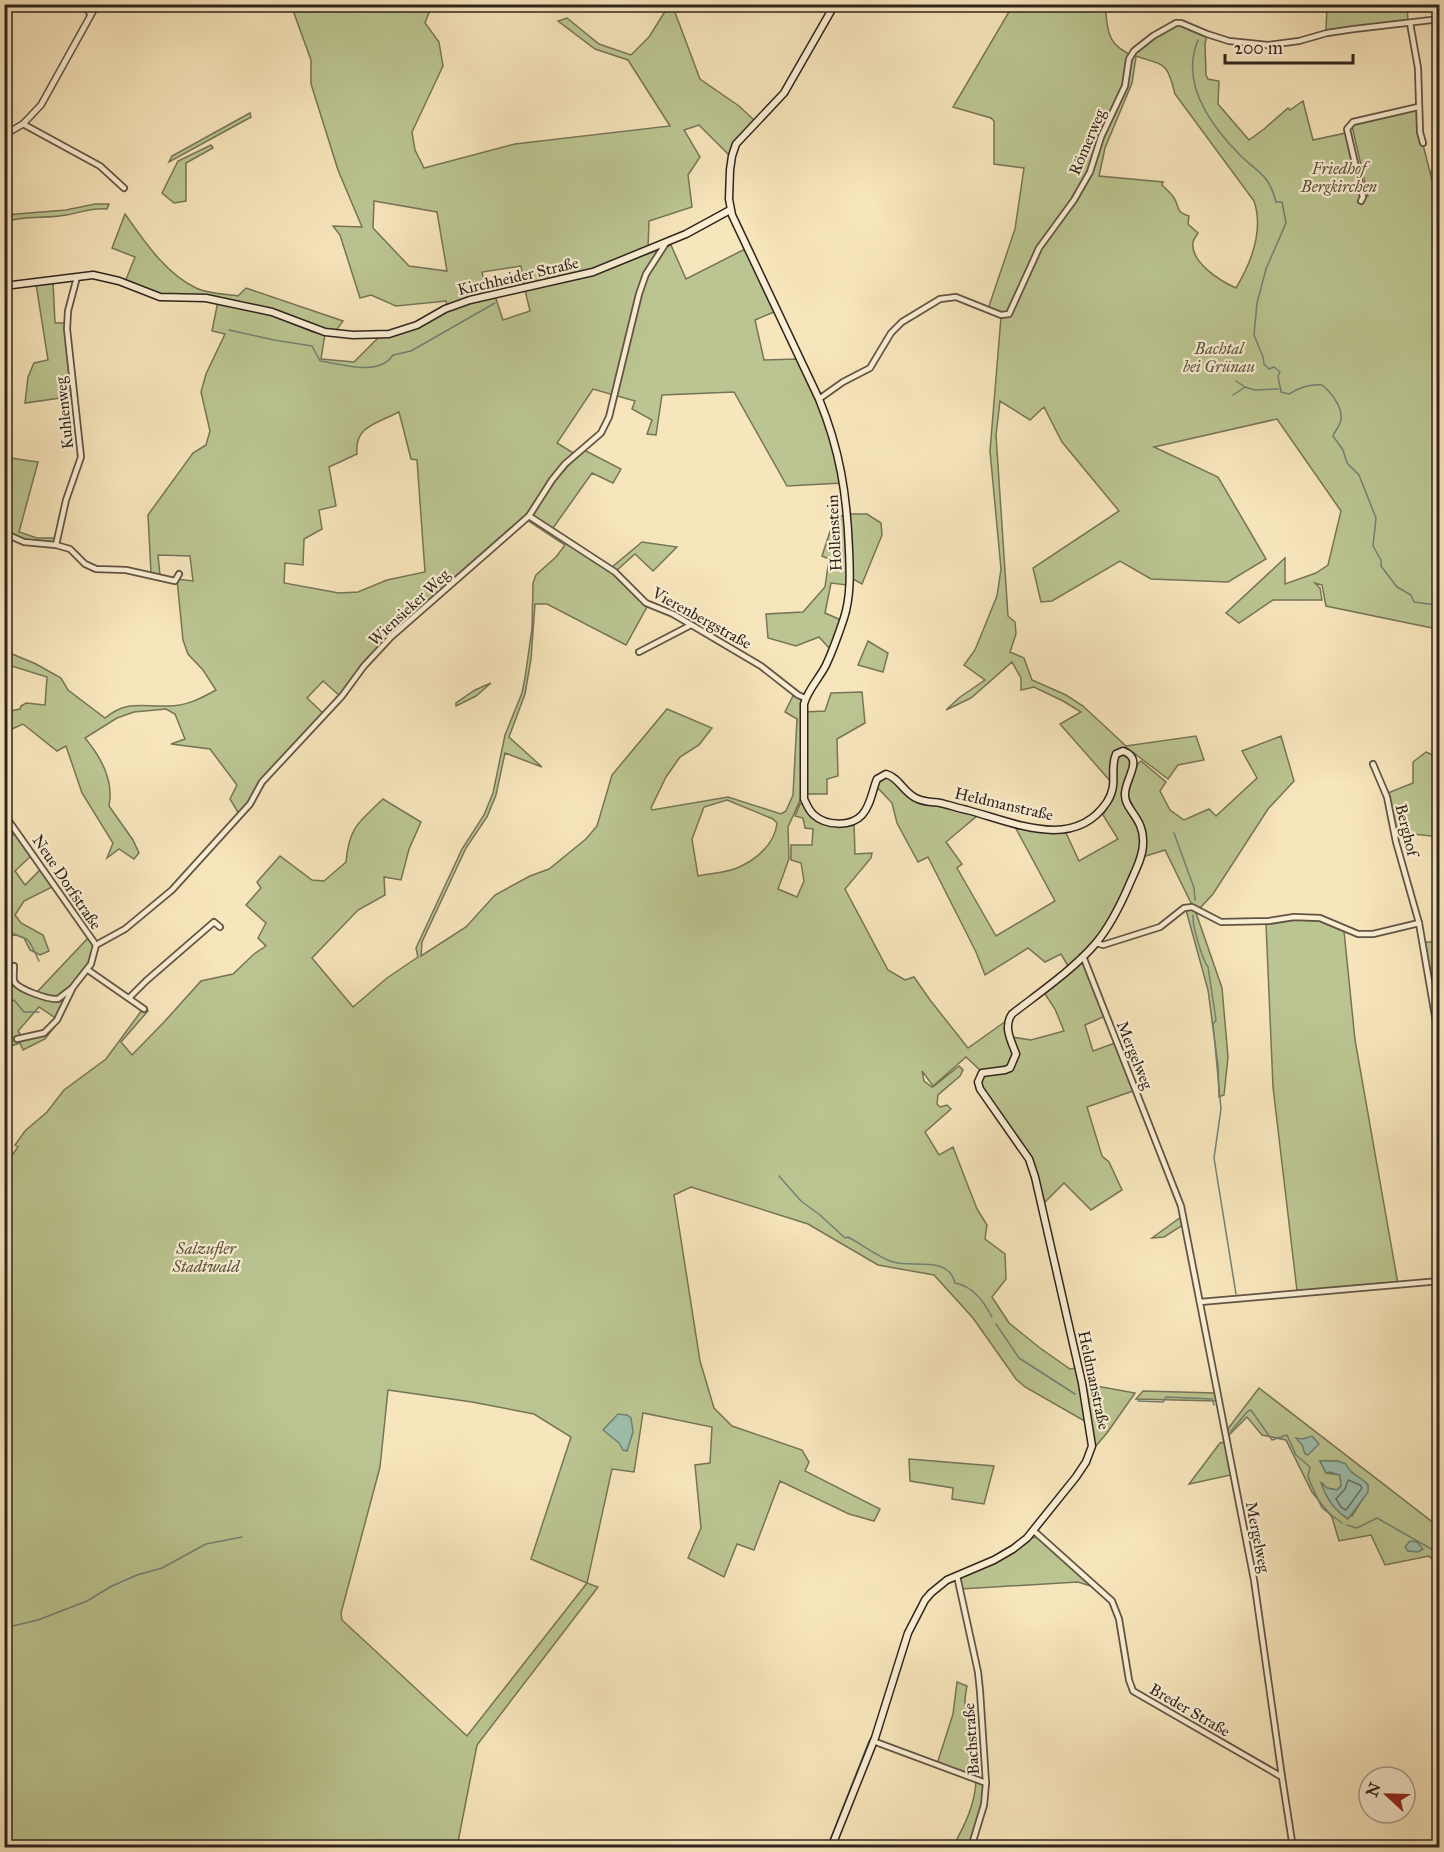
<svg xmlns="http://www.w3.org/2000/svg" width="1444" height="1852" font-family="'IM FELL Great Primer',serif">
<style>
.green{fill:#bbc591;stroke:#767458;stroke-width:1.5;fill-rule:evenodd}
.water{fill:#9dbfae;stroke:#718174;stroke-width:1.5}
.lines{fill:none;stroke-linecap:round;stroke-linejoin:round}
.shore{stroke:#667266;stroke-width:1.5}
.stream{stroke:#718174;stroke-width:1.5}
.minor-casing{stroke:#625445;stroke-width:8}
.tertiary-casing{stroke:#625445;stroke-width:8}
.secondary-casing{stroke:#30241e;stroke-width:9}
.minor{stroke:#faeed3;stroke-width:4.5}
.tertiary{stroke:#faeed3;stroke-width:5}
.secondary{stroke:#faeed3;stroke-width:6}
.labels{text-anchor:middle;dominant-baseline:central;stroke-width:4.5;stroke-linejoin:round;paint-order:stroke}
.street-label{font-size:16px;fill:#30241e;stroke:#faeed3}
.park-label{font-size:16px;font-style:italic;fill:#5a5440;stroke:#faeed3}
</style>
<rect width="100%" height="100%" fill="#f7e5bb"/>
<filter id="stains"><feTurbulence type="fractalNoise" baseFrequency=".00333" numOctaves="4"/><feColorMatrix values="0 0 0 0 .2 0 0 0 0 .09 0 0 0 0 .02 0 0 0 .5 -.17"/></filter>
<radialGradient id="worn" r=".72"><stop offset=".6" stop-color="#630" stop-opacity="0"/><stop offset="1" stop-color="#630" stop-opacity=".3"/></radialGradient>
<g class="green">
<path d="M291,5H432L425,23L439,42L443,66L412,132L415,150L424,168L515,144L670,126L628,60L595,49L558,21L567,18L599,44L631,55L649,37L669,5H674L673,7L700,79L739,106L755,121L735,144L729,155L699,125L684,130L700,157L688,175L692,207L649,221L648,248L592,270L524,286L521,266L482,272L487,294L447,306L446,301L396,306L371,295L360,298L340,235L333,226L362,227L338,170L311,84V60ZM374,201L437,212L447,271L409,266L373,228Z"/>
<path d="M1013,5H1105C1108,33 1107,46 1136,57L1132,83L1105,148L1099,176L1163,182L1162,185C1166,189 1171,193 1174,198C1180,207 1175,212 1189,216L1188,224L1198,233C1196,236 1194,239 1193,242C1190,262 1220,281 1236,288C1251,263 1264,231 1254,201L1175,94C1167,60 1164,66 1133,55L1142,46L1177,23L1207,35L1205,44L1206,75L1208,79L1219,81L1218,104L1249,140L1264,129L1288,108L1290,110L1303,101L1313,140L1346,133L1363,199L1368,196L1352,126L1355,123L1417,109L1418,125L1432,180L1436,179L1432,172L1440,176L1439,631L1432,628L1326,606L1322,585L1315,583L1320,588L1322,600H1273L1239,623L1226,613L1285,558V584L1316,573L1328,565L1341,511L1277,419L1154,447L1218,477L1266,559L1228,582L1151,579L1120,561L1052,601L1041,602L1033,568L1119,511L1062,442L1044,407L1030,420L1000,401L996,435L1008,616L1015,622L1016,634L1010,652L1024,658L1032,680L1066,695L1083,706L1126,746L1196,736L1204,760L1178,765L1168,779L1126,747C1107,750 1111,769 1112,783L1060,724L1081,712L1063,701L1034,687L1021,690V678L1012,662L971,698L946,710L960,697L985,680L964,665L975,650L997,596L1001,569L990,451L1001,317L1010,315L1042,243L1061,223L1075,201L1088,172L1073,199L1038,246L1007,313L1001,314L988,309L1015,229L1024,168L994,164V121L991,118L953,107Z"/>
<polygon points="1327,5 1407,5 1408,21 1326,31"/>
<polygon points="250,113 251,117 169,162 172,156"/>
<polygon points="211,145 213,148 186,163 186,201 174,203 162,193 178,161"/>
<path d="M95,204H109L107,209C91,207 81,213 66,215C45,219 24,215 5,222V215L66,210Z"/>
<path d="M125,214C145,242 165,273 196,288C208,294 226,294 238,296L246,288L343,321L335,332L314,326L287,314L263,307L205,296L160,295L125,282L135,257L112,248Z"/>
<path d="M671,245L686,279L745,249L774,312L755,320L764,360L797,359C819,402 831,435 842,483L787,486L734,392L662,395L656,435L647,434L652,420L632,409L635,401L593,389L557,443L575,454L527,515L390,637L340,696L323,681L307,698L323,713L261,780L249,803L239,814L230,799L237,785L210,749L171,744L185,739L175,714L166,709L134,712L117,718L85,738C101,757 114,781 109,806L133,840L139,853L134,859L119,849L107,858L113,843L82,793L66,746L57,751L23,724L5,732V712L20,709L21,706L26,703L45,705L47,677L5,664V651L36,664L61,678L68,690L105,718C127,700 142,707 168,706C186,706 200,699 216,690L203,670L188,654L183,640L177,579L193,581L190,556L158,555L160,575L151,573L148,515L193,453L206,445L210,431L201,392L206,374L225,334L212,331L218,301L268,314L313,332L325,334L321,359L354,362L380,336L396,335L457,305L495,296L503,320L530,311L525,290L593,275ZM399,412L411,459L417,460L425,572L387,580L358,592L339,593L284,583L285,563L303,565L304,539L322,529L319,510L336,506L329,467L357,454C354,426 378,423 399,412Z"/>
<polygon points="53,282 55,323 66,323 74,396 25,403 28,377 34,363 48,360 36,284"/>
<path d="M584,450L621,469L613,483L592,473L553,528L612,567L642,542L677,547L653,571L635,554L616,571L648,605L626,645L547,604H535L531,659L525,694L509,737L542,767L505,753L496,795L487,817L466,848L422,942L421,956L466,927L495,895L530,876L549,869L586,839L597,826L612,775L667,709L712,728L699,745L680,757L666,777L651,808L652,810L728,797L781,814L786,811L793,795L797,719L785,712L794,694L802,700L801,798L788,827L789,859L778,889L797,897L804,881L801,863L791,860V845H812L813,829L805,828L803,818L795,816L800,804L804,803L818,821L854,823L855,854L872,853L871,858L845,889L888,970L905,980L914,977L930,1000L968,1048L1006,1021C1009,1055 1030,1067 981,1071L966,1057L933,1086L922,1071L924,1081L932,1087L934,1086L959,1066L963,1070L960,1076L938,1095L937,1104L940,1107L947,1105L951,1109L925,1132L939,1155L953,1147L977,1209L987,1225L985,1239L1005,1254L1006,1279L992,1297L1009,1323L1040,1348L1070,1369L1076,1368L1088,1423L1025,1387L1016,1379L973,1318L934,1275L878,1265L808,1224L691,1187L674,1195L700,1361L714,1408L732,1426L802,1450L809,1462L805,1471L880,1509L874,1521L849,1514L780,1481L754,1550L737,1544L724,1577L688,1558L701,1528L695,1465L710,1463L712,1427L643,1413L634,1472L612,1469L587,1583L598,1587L477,1745L457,1847L5,1848V1165L18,1147L15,1145L25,1131L47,1112L64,1090L106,1059L142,1010L87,973L90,969L148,1011L121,1042L132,1055L165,1021L201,981L233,974L254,954L266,946L258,938L266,923L246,905L261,888L257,882L280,856L312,880L324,881L346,862C349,827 359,822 383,799L421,822L409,849L401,880L384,877L385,895L358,910L312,958L353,1007L387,978L418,957L416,948L462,849L484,815L493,793L505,735L522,693L525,678L532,628L533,583L536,575L556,557L565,545L527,520C545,494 561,471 584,450ZM727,800L773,819L777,823C775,844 756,860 737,868C726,873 710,873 698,876L692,839L704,807ZM388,1390L472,1402L534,1414L571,1437L531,1559L587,1583L467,1736L342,1620L341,1613L380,1467Z"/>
<polygon points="4,457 38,462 19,532 37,538 56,538 54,544 25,541 5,532"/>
<polygon points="850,514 867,514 881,523 882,535 862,584 851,578"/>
<polygon points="835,516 845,516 847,585 831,583 825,613 841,620 830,649 819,637 796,646 768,638 766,614 803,612 825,587 829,559 822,556"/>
<polygon points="868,641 888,653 883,672 858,665"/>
<polygon points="491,683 476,696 456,706 456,703 475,690"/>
<polygon points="862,692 865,723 837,739 838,776 827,779 827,794 806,794 805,712 825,711 831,693"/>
<path d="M1281,736L1294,781L1268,809L1213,894L1200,908L1192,905L1165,850L1143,857C1145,848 1147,838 1145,829C1139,805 1119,810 1132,777C1134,771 1135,765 1141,761L1166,782L1160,791L1170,810L1184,820L1209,809L1216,816L1257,778L1242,751Z"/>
<polygon points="1426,752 1439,758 1439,837 1396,832 1388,793 1413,783 1413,762"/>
<path d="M1123,753L1129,755L1132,764L1124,787C1129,801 1139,816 1141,830C1147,865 1109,926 1086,950C1081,956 1074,961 1068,966L1061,954L1045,962L1028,948L985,975L976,952L928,857L918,862L897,823L892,803L876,786C879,779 882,777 889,777L908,796L978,815L946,842L962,864L957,868L996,936L1055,901L1014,825L1039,832L1066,833L1079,861L1118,839L1103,815C1107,808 1112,800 1115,793C1119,780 1108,760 1123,753Z"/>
<polygon points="16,833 31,856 15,871 25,885 41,869 54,886 24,901 15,915 21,923 43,935 49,951 40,955 30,950 24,938 16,935 5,937 4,841"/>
<polygon points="1186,910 1195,910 1222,988 1228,1057 1224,1095 1219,1097 1218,1066 1208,990"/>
<polygon points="1296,920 1319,921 1344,931 1355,1040 1398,1284 1297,1291 1273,1087 1266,924"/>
<polygon points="89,937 95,945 89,964 57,1019 39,1007 18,1031 22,1037 44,1034 59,1021 45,1039 23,1050 20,1043 5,1048 4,978 37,992"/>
<polygon points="1425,942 1439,942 1439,1030"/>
<polygon points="1082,960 1105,1016 1085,1025 1093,1051 1115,1043 1133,1091 1087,1107 1102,1156 1109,1162 1122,1190 1091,1210 1064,1183 1043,1204 1030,1158 980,1089 981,1078 987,1073 1005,1072 1015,1063 1012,1037 1031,1040 1064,1031 1055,1009 1043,991"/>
<polygon points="1181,1217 1183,1225 1164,1237 1152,1238"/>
<polygon points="1085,1384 1135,1393 1107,1433 1094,1448 1093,1432"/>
<path d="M1259,1388L1439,1527V1566L1429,1556L1385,1565L1371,1535L1339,1541L1332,1517L1312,1492L1286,1440L1262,1435L1247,1417L1228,1436L1227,1430ZM1320,1461H1338L1368,1485L1367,1492L1352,1516C1338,1508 1325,1501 1323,1484L1326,1488L1337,1490L1341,1486L1340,1475L1326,1473Z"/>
<polygon points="1143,1391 1215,1393 1216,1401 1136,1399"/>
<polygon points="1225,1442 1231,1475 1189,1484 1220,1443"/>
<polygon points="909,1459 994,1466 984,1504 952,1499 953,1488 910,1481"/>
<polygon points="1038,1537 1094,1587 1078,1582 961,1589 959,1579 961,1576 1031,1538"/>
<path d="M957,1682L967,1686C965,1697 962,1708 972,1716L976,1778L937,1764L953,1714Z"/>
<path d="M976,1781L984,1785C982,1805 978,1830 968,1847L952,1848C964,1827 975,1805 976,1781Z"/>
</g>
<g class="water">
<polygon points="618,1414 627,1415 631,1418 633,1432 627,1451 623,1450 619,1443 603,1430"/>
<polygon points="1312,1436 1319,1444 1308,1455 1305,1454 1302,1445 1296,1438 1303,1439"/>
<path d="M1320,1461H1338L1346,1464C1351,1476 1361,1476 1368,1485V1492L1348,1519C1334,1510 1326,1498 1321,1483L1327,1488L1337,1490L1341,1486L1340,1475L1330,1472L1326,1473Z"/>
<polygon points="1410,1541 1417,1542 1423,1549 1418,1552 1408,1551 1405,1547"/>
</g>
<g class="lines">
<polygon class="shore" points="1348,1480 1360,1485 1362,1488 1346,1510 1341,1507 1336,1499 1345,1489"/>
<g class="stream">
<path d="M1198,40C1180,83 1210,125 1240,155C1258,173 1269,174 1276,202H1282L1286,223L1266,269L1257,303L1254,335L1263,357L1264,364L1269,369L1274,367L1280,372L1278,376L1281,392L1289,394C1301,387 1309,384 1322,385C1332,393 1345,410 1340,423C1338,428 1335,431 1333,436L1343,450L1347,463L1359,475L1376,518L1373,546L1381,560V566L1397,587L1411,595L1414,602L1436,605L1440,608"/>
<polyline points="1438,179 1440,180"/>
<path d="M229,330L274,340L312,346L320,361C341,364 379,377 393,355L411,351L495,303"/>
<polyline points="1236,381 1245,387"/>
<polyline points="1233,395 1245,387 1255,390 1278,389"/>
<polyline points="1174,833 1194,888 1195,900"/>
<path d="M1193,915C1192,925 1202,959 1208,967L1216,1020L1213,1024L1221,1109L1214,1158L1236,1294"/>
<path d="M4,930C32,942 26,933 39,961"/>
<polyline points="4,999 6,1001"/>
<polyline points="10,1002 14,1000 24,1012 39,1012"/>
<path d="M779,1176L801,1201L820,1215L845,1238L848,1237C863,1245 878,1257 893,1262C913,1268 948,1255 955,1283C973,1286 984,1302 992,1317"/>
<polyline points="996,1324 1019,1358 1075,1394"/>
<polyline points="1138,1401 1163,1402 1166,1397 1212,1399 1214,1405"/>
<polyline points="1231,1431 1248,1411 1251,1410 1272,1440 1287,1435 1296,1455 1310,1467 1308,1476 1310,1482 1322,1508 1342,1523"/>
<polyline points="1347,1525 1357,1528 1377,1518 1440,1554"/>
<polyline points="4,1628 38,1620 87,1601 112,1586 137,1575 162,1568 206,1544 242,1537"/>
<polyline points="827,1848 869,1741"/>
</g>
<defs>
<g id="minor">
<polyline points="85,4 90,14"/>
<polyline points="1410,23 1418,68 1420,132 1423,143"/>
<polyline points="23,124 100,166 124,188"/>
<polyline points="1361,201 1363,197 1347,129 1353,122 1418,107"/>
<polyline points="819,399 843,382 870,368 891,333 902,322 940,299 956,297 1001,315 1009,314 1039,248 1074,200 1090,172 1101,137 1125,86 1129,59 1134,51 1153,36 1176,23 1181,23 1207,34 1229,41 1268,45 1299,41 1327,33 1354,29 1440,19"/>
<polyline points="529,516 615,572 646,603 673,614 761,666 798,695 805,698"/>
<polyline points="4,533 24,542 56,545 70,549 85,564 96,569 126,570 175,581 179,574"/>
<polyline points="56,545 66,500 81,457 67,329 68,311 77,277"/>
<polyline points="639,652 691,625"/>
<polyline points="1373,764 1387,797 1396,842 1419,923 1440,1045"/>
<polyline points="4,814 96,945 91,964 73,987 57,1020 44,1033 17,1039"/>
<polyline points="1096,943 1103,945 1160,927 1184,908 1192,907 1221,922 1269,921 1294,917 1320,918 1358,934 1373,934 1419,923"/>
<polyline points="96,945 125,929 172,890 250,804 262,782 342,696 364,666 391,637 529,516 552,480 565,464 601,433 609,417 639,294 646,274 666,243"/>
<polyline points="1083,956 1181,1206 1254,1580 1282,1777"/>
<path d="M14,966C14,970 13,977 14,981C17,989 49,1000 58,999L71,989"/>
<polyline points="88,970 144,1009"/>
<polyline points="129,998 146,981 214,922 220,927"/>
<polyline points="1200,1302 1440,1281"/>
<polyline points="1034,1531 1112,1601 1119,1619 1129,1680 1133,1691 1282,1777 1293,1848"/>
<polyline points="957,1576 978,1672 980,1691 986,1783 984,1805 973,1841 975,1848"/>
<polyline points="873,1741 986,1783"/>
</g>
<polyline id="tertiary" points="4,135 23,124 41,105 97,4"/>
<g id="secondary">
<polyline points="4,286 93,275 119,281 160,297 206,298 272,312 325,332 353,335 389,334 417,325 445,309 470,300 593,272 686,234 730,210"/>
<path d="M831,1848L875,1738L908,1633L925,1600L931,1593L947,1580L994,1560L1013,1549L1027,1538L1076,1477L1086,1462L1092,1446L1082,1383L1035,1177L1029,1159L980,1089L978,1082L982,1073L1005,1070L1010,1068L1016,1054C1011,1040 1003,1027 1012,1014C1039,993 1074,969 1096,943C1111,925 1121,904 1130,883C1135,871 1143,857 1143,844C1145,818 1124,810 1125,794C1125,778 1145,759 1123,751L1116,754C1109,770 1119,784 1107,802C1074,852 1013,822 967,810C958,808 949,805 940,803C933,802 925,802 918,799C904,794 900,778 886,774L877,779C872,791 871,805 862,815C851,827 826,826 814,815C809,811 807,805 804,799V704C808,689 819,679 826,665C833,650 839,633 844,618C851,596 850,572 849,550C847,495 840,450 819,399L732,215L729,199L730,170L732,156L736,144L784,93L835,4"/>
</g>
</defs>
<use href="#minor" class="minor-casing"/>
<use href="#tertiary" class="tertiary-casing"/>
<use href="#secondary" class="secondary-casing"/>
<use href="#minor" class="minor"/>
<use href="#tertiary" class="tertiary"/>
<use href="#secondary" class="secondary"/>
</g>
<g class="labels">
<g class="street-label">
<text transform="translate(1087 142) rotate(-67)">Römerweg</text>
<text transform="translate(518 276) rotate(-13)">Kirchheider Straße</text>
<text transform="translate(64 413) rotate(-96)">Kuhlenweg</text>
<text transform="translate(834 533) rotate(-93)">Hollenstein</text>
<text transform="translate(409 607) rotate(-43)">Wiensieker Weg</text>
<text transform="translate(702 618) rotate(29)">Vierenbergstraße</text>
<text transform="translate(1004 804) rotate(13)">Heldmanstraße</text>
<text transform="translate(1407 830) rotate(76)">Berghof</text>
<text transform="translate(67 882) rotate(56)">Neue Dorfstraße</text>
<text transform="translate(1135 1055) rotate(68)">Mergelweg</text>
<text transform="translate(1094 1380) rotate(78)">Heldmanstraße</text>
<text transform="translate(1258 1537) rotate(79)">Mergelweg</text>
<text transform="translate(1190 1710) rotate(30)">Breder Straße</text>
<text transform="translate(971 1739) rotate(-94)">Bachstraße</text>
</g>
<g class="park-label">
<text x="1339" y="168">Friedhof<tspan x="1339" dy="18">Bergkirchen</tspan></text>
<text x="1219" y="348">Bachtal<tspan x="1219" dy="18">bei Grünau</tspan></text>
<text x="206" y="1248">Salzufler<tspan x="206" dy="18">Stadtwald</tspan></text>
</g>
</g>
<rect width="1444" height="1852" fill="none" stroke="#f7e5bb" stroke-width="24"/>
<rect x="6" y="6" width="1432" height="1840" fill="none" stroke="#30241e" stroke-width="3"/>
<rect x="12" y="12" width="1420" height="1828" fill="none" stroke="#30241e" stroke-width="1.5"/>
<g transform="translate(1387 1795) rotate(292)"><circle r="28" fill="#faeed3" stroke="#a99d8b" stroke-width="1.5"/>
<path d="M0-4.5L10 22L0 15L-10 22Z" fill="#8f2418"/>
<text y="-9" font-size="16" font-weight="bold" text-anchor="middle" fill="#30241e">N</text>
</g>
<path d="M1225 54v9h128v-9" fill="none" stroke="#30241e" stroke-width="3"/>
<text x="1234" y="54" font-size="18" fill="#30241e" stroke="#faeed3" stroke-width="4.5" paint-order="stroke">200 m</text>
<rect width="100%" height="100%" filter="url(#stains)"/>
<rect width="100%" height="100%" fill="url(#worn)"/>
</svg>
